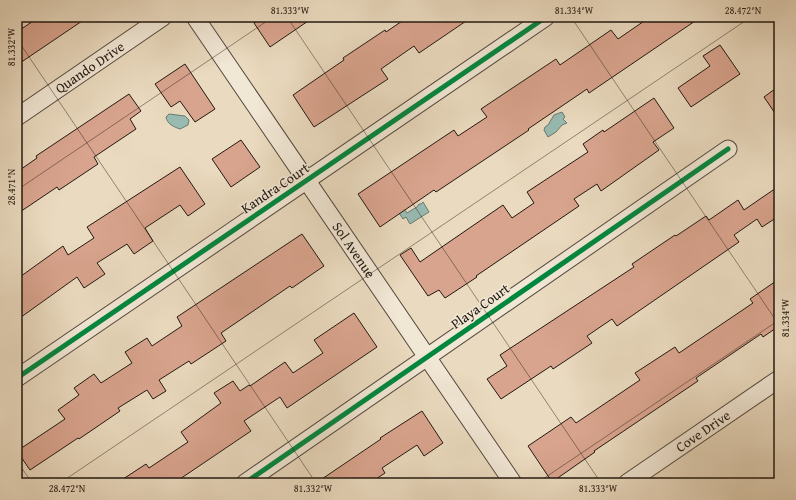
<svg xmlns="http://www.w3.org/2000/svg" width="796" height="500" font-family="'Gentium Book Plus',serif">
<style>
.water{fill:#98bbb2;stroke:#697a72}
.building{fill:#d9a48e;stroke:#221811}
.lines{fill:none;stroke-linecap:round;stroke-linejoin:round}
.minor-casing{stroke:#54483c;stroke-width:19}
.minor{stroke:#f1e7d5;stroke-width:17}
.cycleway-casing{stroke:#f1e7d5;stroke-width:8}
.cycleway{stroke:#00873e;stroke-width:5}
.ticks{fill:none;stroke:#221811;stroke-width:1;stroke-opacity:0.45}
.labels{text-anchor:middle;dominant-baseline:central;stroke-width:3;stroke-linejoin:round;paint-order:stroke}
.street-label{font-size:14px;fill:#221811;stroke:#f1e7d5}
.neatline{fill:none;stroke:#221811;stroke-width:1.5}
.ticks-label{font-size:10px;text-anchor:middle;fill:#221811}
</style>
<rect width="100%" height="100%" fill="#eadabf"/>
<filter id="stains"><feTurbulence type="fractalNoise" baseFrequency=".005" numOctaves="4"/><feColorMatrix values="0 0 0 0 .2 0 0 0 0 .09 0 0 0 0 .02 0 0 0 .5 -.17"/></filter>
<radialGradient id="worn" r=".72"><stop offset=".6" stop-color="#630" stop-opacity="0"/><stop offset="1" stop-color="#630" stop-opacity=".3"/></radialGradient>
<g class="water">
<polygon points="562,112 565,117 563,119 567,123 562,125 556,132 548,137 544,130 545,127 548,125 554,115"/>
<path d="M169,114L185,116L189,120L188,125L180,129C174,127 167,124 166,117Z"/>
<polygon points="423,202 429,212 410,224 406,217 403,219 399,213 404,209 407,213 417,207 419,204 421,204"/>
</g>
<g class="building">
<polygon points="39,17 88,17 17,65 17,32"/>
<polygon points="262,17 314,17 270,47 254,23"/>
<polygon points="408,17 472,17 419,53 414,46 381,69 388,79 314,127 293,95 344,60 343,58 385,30 386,32"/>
<polygon points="650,17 701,17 589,93 587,89 528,129 529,130 436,192 434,190 380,227 358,194 454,130 458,136 487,117 481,109 556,59 560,65 611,30 618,39"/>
<polygon points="720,45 740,74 691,107 678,88 710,66 703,56"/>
<polygon points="185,64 215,109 195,122 180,101 171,107 155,84"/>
<polygon points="779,86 779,119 764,97"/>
<polygon points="129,94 141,111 130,119 136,129 94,157 98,164 59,190 57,187 17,214 17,172 37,158 36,156"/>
<polygon points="654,98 674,128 653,142 659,150 601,191 597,184 574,199 579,206 476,276 477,277 445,298 439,290 428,296 400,255 411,248 420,262 503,205 512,218 534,203 527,192 588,152 583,144 603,130 604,132"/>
<polygon points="241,140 260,167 231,187 212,159"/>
<polygon points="180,167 205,204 188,216 180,205 145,228 153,241 134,254 127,244 97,263 105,274 84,288 77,277 17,320 17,279 63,246 68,255 94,238 87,227"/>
<polygon points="779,186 779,216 762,227 757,219 734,235 739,242 617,326 612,319 587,336 592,343 553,369 551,366 501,399 487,379 507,366 500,355 634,267 632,264 675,235 676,236 706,216 709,220 738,200 744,210"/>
<polygon points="302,234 324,266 292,288 290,286 221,333 226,341 191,364 189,361 159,380 166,391 153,399 147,390 118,408 120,411 79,439 78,438 30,470 17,451 65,419 58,410 79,395 74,388 94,374 101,383 132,363 125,352 147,338 152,346 182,326 177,317"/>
<polygon points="779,279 779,326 763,337 761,334 696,378 698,381 594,451 595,452 552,482 528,446 571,417 576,423 640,380 635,373 675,347 679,353 753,303 750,299"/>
<polygon points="354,313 377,347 287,408 280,397 244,421 251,431 174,483 117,483 146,464 149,468 188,442 181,432 221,403 214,393 233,381 240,391 249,385 250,386 285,362 293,373 323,353 314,340"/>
<polygon points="422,411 443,443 424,456 417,445 382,468 385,473 370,483 316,483 381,439 380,438"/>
</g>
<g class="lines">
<defs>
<g id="minor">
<path id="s1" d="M195,17L513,483"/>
<path id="s2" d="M17,117L163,17"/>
<polyline points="17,378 546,17"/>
<polyline points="245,483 728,149"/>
<path id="s3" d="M627,483L779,379"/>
</g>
</defs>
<use href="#minor" class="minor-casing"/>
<use href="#minor" class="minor"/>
<defs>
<g id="cycleway">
<polyline points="17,378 546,17"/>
<polyline points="245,483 728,149"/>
</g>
</defs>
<use href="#cycleway" class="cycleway-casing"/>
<use href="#cycleway" class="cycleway"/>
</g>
<path class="ticks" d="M287,17L601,483M571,17L779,325M17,39L316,483M17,190L273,17M17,461L32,483M60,483L751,17M537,483L779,320"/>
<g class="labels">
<g class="street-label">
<text stroke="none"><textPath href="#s2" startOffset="88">Quando Drive</textPath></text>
<text transform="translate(275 188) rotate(-34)">Kandra Court</text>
<text stroke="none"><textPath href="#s1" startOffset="282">Sol Avenue</textPath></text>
<text transform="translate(480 306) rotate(-35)">Playa Court</text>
<text stroke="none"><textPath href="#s3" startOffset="92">Cove Drive</textPath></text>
</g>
</g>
<rect width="796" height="500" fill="none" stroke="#eadabf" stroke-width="44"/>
<rect x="22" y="22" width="752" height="456" class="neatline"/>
<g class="ticks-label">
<text x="290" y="14">81.333°W</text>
<text x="574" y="14">81.334°W</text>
<text x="743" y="14">28.472°N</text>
<text transform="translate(11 47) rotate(-90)" y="4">81.332°W</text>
<text transform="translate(11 187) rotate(-90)" y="4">28.471°N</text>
<text transform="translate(785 318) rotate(-90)" y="4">81.334°W</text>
<text x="67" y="492">28.472°N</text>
<text x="313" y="492">81.332°W</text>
<text x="598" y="492">81.333°W</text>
</g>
<rect width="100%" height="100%" filter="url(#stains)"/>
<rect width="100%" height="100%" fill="url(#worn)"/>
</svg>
